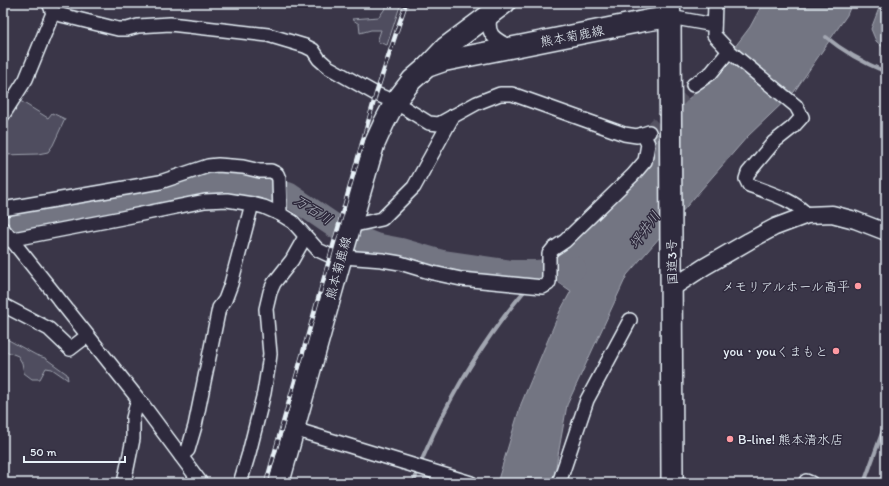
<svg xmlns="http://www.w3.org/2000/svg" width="889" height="486" font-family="Itim,'Klee One',sans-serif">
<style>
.green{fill:#504e5f;stroke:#9ca0ac}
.water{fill:#737482;stroke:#a2a6b1}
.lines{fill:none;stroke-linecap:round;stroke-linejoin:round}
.stream{stroke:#a2a6b1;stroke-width:4}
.river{stroke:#737482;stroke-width:24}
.minor-tunnel{stroke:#545262;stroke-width:13;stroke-dasharray:13 6;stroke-linecap:butt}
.minor-casing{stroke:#e8f1f8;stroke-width:16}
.tertiary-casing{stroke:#e8f1f8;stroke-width:19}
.primary-casing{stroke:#e8f1f8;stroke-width:23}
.trunk-casing{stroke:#e8f1f8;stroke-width:24}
.minor{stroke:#2f2a3d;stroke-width:13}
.tertiary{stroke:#2f2a3d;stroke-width:16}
.primary{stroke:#2f2a3d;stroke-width:20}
.trunk{stroke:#2f2a3d;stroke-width:21}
.rail-casing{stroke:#e8f1f8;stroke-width:4.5}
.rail{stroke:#2f2a3d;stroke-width:3;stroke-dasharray:9;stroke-linecap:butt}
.poi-dot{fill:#ff9aa2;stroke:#2f2a3d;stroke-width:1.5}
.labels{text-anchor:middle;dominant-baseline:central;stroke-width:3;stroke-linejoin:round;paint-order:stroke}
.street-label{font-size:13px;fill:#e8f1f8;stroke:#2f2a3d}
.poi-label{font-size:13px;fill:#e8f1f8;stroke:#2f2a3d;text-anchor:end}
.water-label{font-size:14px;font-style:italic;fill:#aeb2bd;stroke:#2f2a3d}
</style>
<rect width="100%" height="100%" fill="#3a3648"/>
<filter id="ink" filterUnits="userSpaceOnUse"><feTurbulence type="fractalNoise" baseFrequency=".025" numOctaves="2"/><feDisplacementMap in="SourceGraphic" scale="8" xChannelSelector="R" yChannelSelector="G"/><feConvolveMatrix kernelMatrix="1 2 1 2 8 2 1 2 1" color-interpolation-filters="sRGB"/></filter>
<g filter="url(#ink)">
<g class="green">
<polygon points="389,3 401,3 387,45 377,42 381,30 371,30 360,33 359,24 352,19 379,17"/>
<polygon points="17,99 48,118 52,113 65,119 53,145 48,152 38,154 3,155 3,119"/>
<polygon points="3,337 36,355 45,358 67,374 68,380 52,369 46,368 40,379 32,379 24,373 22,363 18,356 8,352 3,354"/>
</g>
<g class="water">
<polygon points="763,3 852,3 847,15 794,92 747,137 627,275 567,405 553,483 497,483 521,404 560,311 571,291 552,278 556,253 650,163 655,137 686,101 709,81 750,27"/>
<polygon points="881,3 886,3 886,50 876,41 871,29"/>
</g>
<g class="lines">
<g class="stream">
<path d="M826,37C844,52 864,63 886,72"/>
<polyline points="530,283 535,278 537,272"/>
<path d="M414,483C418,466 426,451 433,435C458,382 489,333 526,289"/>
<polyline points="864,483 886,422"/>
</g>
<polyline class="river" points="3,222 191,187 224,184 253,185 288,194 345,233 375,245 401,250 442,262 511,272 537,272 574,268"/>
<polyline class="minor-tunnel" points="649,132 693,85"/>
<defs>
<g id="minor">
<path d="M715,3L714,35L729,51L796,106L802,117L793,127L774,142L748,173L746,179L749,185C767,192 795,200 807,215"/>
<polyline points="53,13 118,29 127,29 138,26 170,24 268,35 305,46 313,50 319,59 328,67 376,94 395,102 429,123 439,124 477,103 500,94 512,94 624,134 637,136 649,132"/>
<path d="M491,13C485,35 494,39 512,48"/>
<polyline points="670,17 714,25"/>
<polyline points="693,85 711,73 729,51"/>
<polyline points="3,115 26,79 53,13 49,3"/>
<polyline points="3,209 160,182 208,166 218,165 243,167 260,171 271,171 277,174 279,179 280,214"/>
<polyline points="350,226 382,219 414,187 453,116"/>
<polyline points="3,229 143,405 201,483"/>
<polyline points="3,241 122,218 205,201 227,200 252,204 264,207 280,214 293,222 318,250 331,256 382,260 400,263 433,273 461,279 543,287 548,284 549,282 549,254 553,249 565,241 633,175 645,161 648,144 643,134"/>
<polyline points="3,305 49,329 70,349 87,336"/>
<polyline points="294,429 471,483"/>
<polyline points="181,456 188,450 195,426 219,308 225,300 231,284 252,204"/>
<polyline points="806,481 811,483"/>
<polyline points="124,483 133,439 133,418 138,399"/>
<polyline points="240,483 249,453 264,393 269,362 270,354 266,309 270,292 274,283 292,260 305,237"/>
<polyline points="559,483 587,400 630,320"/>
</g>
<polyline id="tertiary" points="672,288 704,267 749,241 775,227 807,215 832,214 855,220 886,232"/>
<g id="primary">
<polyline points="428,66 446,47 505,3"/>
<polyline points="279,483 343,252 374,145 384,123 395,102 412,80 427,67 444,61 644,21 670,17"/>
</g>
<polyline id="trunk" points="669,3 670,17 672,483"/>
</defs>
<use href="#minor" class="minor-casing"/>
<use href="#tertiary" class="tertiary-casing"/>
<use href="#primary" class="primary-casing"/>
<use href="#trunk" class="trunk-casing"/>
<use href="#minor" class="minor"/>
<use href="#tertiary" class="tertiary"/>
<use href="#primary" class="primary"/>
<use href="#trunk" class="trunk"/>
<defs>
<polyline id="rail" points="266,483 376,94 406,3"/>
</defs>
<use href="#rail" class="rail-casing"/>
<use href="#rail" class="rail"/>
</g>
</g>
<g class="poi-dot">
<circle cx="858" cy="286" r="4"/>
<circle cx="836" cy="351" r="4"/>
<circle cx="730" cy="439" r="4"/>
</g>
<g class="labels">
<g class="street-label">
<text transform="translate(572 36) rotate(-11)">熊本菊鹿線</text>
<text transform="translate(672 262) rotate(-92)">国道3号</text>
<text transform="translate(338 268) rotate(-75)">熊本菊鹿線</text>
</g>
<g class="poi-label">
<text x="850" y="286">メモリアルホール高平</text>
<text x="828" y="351">you・youくまもと</text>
<text x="738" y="439" text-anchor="start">B-line! 熊本清水店</text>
</g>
<g class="water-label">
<text transform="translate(313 210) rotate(33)">万石川</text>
<text transform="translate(645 230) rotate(-54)">坪井川</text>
</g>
</g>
<rect width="889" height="486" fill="none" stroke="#2f2a3d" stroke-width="16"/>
<rect x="8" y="8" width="873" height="470" fill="none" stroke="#e8f1f8" stroke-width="1.5" filter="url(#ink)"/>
<path d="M24 456v6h101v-6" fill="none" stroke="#e8f1f8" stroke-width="2"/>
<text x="30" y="456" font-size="12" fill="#e8f1f8" stroke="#2f2a3d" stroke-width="3" paint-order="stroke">50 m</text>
</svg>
